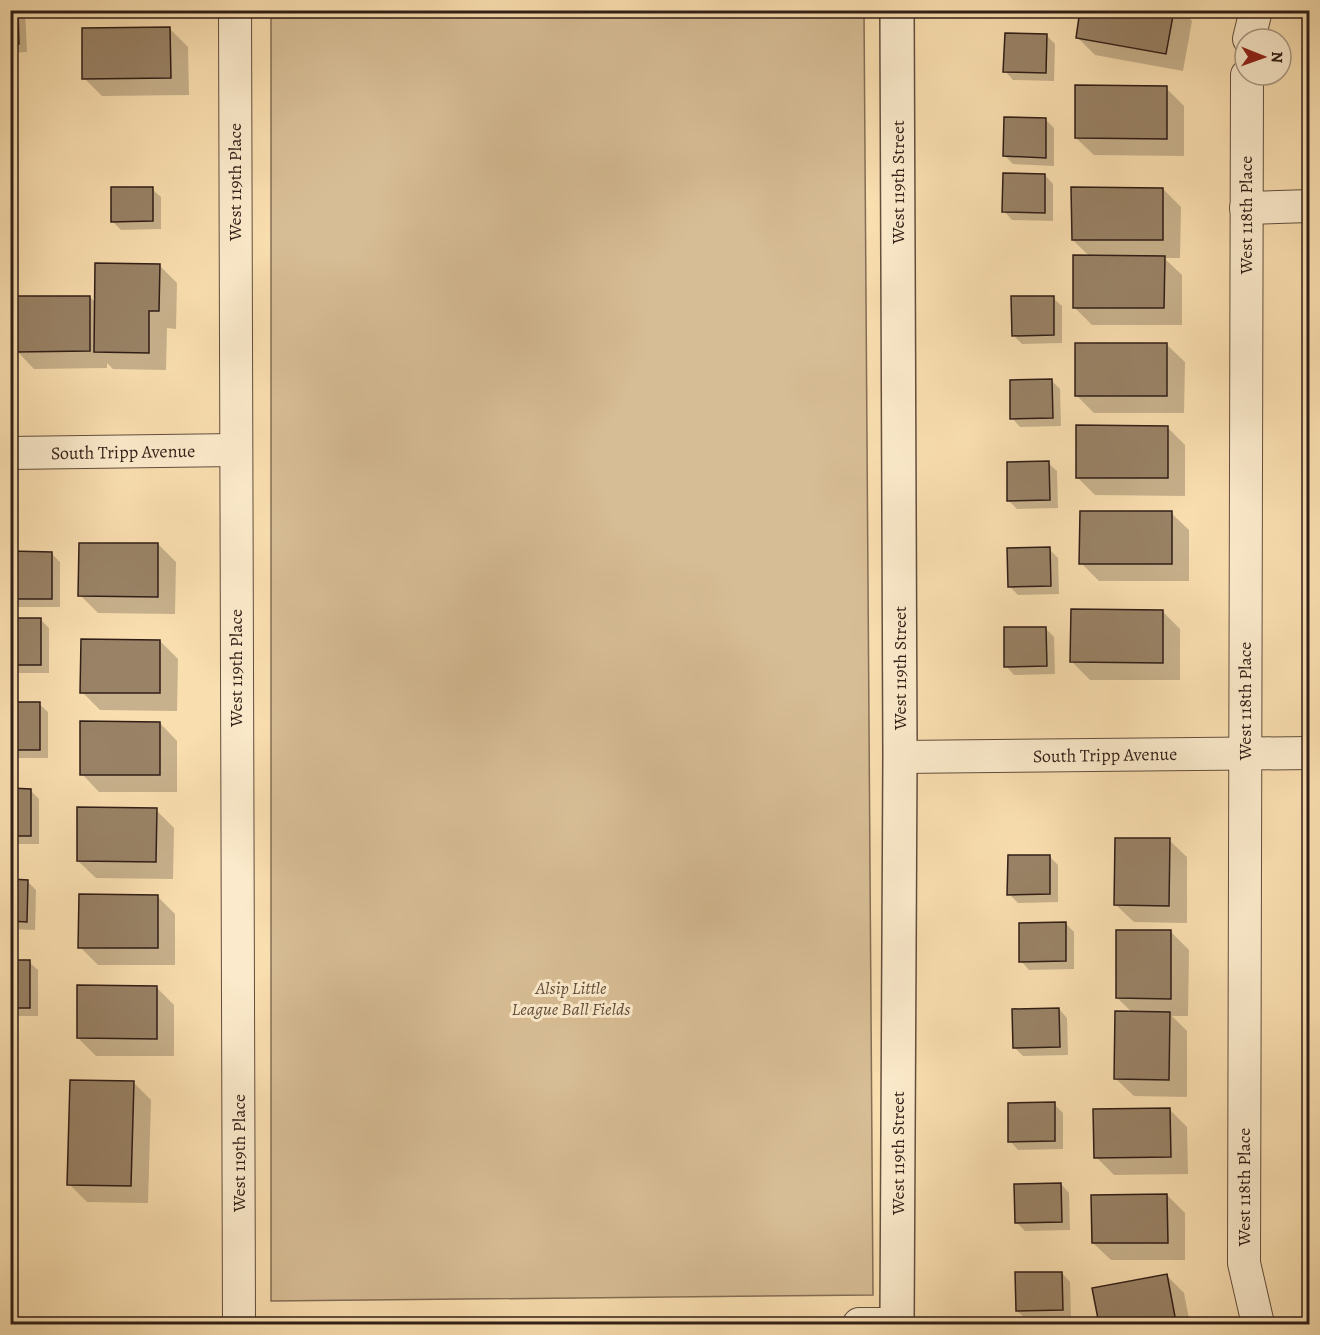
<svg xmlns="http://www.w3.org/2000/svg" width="1320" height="1335" font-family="Alegreya,serif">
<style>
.green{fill:#d7bd95;stroke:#846e56;stroke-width:1.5}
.shadow{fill:#0003}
.building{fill:#998266;stroke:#311e17;stroke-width:1.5}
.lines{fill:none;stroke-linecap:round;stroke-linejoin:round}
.minor-casing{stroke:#634e3d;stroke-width:34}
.tertiary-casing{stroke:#634e3d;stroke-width:36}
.minor{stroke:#fbeacb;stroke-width:32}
.tertiary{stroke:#fbeacb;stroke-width:33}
.labels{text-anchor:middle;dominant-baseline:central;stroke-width:6;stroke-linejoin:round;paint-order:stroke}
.street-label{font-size:18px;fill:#311e17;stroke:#fbeacb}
.park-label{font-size:18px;font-style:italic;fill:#634e3d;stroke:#fbeacb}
</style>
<rect width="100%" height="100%" fill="#f9deaf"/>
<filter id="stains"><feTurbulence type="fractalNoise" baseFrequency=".00333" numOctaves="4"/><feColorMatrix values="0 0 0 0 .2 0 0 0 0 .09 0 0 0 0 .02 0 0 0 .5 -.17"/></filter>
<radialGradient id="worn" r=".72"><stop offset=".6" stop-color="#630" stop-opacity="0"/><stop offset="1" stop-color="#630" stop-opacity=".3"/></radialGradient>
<polygon class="green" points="864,11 873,1295 271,1301 271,18"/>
<g class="shadow">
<polygon points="10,10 23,10 25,12 27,52 10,53"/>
<polygon points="1082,10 1182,10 1192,21 1183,71 1095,55 1077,37"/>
<polygon points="170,29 188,47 189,95 102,96 84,78"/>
<polygon points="1046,35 1055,44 1054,81 1013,80 1005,71"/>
<polygon points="1166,88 1184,106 1184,156 1094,155 1076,138"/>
<polygon points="1046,120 1054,128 1054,166 1013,164 1005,156"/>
<polygon points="1045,175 1053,184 1053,221 1012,220 1004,211"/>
<polygon points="152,189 161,197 161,229 121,230 112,221"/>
<polygon points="1163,189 1181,207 1180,258 1164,258 1182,275 1182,325 1092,325 1074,307 1090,257 1073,240"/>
<polygon points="159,265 177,283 176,329 167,328 166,370 113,369 107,363 107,368 34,369 17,351 90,297 96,303"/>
<polygon points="1053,298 1062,306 1062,343 1022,344 1013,335"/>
<polygon points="1167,345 1185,362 1184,413 1094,413 1076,395"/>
<polygon points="1052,381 1060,389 1061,426 1020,427 1012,418"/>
<polygon points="1167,427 1185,445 1185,496 1095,495 1078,478"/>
<polygon points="1048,463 1057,471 1058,508 1017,509 1008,500"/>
<polygon points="1171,513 1189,530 1189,581 1099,581 1081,563"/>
<polygon points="158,544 176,562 175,614 98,613 80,595"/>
<polygon points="1049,549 1058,558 1059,594 1018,595 1009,586"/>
<polygon points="10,553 51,553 60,562 60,607 15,607 10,602"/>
<polygon points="1162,611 1180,629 1180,680 1090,680 1072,662"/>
<polygon points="10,619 40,619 49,628 49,673 10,673"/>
<polygon points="1046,629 1054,637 1055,674 1014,675 1006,666"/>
<polygon points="160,641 178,659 177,711 100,710 82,692"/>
<polygon points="10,704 39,704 48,712 48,758 10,758"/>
<polygon points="160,723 177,741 177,792 99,792 82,774"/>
<polygon points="10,790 30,790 39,799 39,844 10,844"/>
<polygon points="156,810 174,828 173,879 96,878 78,861"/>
<polygon points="1169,840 1187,857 1187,923 1134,922 1116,905"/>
<polygon points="1049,856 1058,865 1058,902 1018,903 1009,894"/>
<polygon points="10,881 27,881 36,890 35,930 10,929"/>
<polygon points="157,896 175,914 175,965 98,965 80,947"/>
<polygon points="1065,923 1074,932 1074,969 1029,970 1021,961"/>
<polygon points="1171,932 1189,950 1188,1016 1172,1016 1187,1031 1187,1097 1134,1096 1116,1079 1133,1013 1117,998"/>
<polygon points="10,962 29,962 38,970 38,1016 10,1016"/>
<polygon points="156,987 174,1005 174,1056 96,1056 78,1038"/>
<polygon points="1059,1009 1067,1018 1068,1055 1023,1056 1014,1047"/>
<polygon points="133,1082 151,1100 148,1203 87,1202 69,1184"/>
<polygon points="1054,1104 1063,1113 1063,1149 1018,1150 1010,1141"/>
<polygon points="1170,1110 1187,1127 1188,1174 1114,1175 1096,1157"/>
<polygon points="1061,1184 1069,1193 1070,1230 1025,1231 1016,1222"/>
<polygon points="1167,1195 1185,1213 1185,1260 1111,1260 1093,1243"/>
<polygon points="1062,1273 1070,1282 1071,1318 1026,1319 1017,1311"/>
<polygon points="1166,1275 1184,1293 1190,1324 1100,1324 1093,1289"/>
</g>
<g class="building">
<polygon points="10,10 18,10 19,44 10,44"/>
<polygon points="1080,10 1174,10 1166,54 1076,38"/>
<polygon points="170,27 171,78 82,79 82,28"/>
<polygon points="1005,33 1047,34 1046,73 1003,72"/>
<polygon points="1075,85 1167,86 1167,139 1075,138"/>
<polygon points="1004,117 1046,118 1046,158 1003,156"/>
<polygon points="1003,173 1045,174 1045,213 1002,212"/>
<polygon points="111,187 153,187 153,221 111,222"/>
<polygon points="1071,187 1163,188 1163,240 1072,240"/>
<polygon points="1073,255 1165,256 1164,308 1073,308"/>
<polygon points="95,263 160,264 159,311 149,311 149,353 94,352"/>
<polygon points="15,296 90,296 90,351 15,352"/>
<polygon points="1011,296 1054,296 1054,335 1012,336"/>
<rect x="1075" y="343" width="92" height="53"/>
<polygon points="1052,379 1053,418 1010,419 1010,380"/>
<polygon points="1076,425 1168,426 1168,478 1076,478"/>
<polygon points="1049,461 1050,500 1007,501 1007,462"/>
<polygon points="1080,511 1172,511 1172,564 1079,564"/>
<polygon points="79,543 158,543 158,597 78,596"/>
<polygon points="1050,547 1051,586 1008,587 1007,548"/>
<polygon points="10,551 52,552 52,599 10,599"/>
<polygon points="1071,609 1163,610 1163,663 1070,662"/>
<rect x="10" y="618" width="31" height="47"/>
<polygon points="1004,627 1046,627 1047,666 1004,667"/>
<polygon points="81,639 160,640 160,693 80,693"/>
<rect x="10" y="702" width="30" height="48"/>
<polygon points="80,721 160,722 160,775 80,775"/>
<polygon points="10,788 31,789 31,836 10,836"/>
<polygon points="77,807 157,808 156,862 77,861"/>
<polygon points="1115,838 1170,838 1169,906 1114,905"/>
<polygon points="1008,855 1050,855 1050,894 1007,895"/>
<polygon points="10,879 28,880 27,922 10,921"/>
<polygon points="79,894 158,895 158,948 78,948"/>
<polygon points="1066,922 1066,961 1019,962 1019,923"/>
<polygon points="1116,930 1171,930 1171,999 1116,998"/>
<rect x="10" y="960" width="20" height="48"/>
<polygon points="77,985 157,986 157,1039 77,1038"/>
<polygon points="1059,1008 1060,1047 1013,1048 1012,1009"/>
<polygon points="1115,1011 1170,1012 1169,1080 1114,1079"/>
<polygon points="70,1080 134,1081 131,1186 67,1185"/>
<polygon points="1055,1102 1055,1141 1008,1142 1008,1103"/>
<polygon points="1170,1108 1171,1157 1094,1158 1093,1109"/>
<polygon points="1061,1183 1062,1222 1015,1223 1014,1184"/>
<polygon points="1167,1194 1168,1243 1092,1243 1091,1195"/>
<polygon points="1015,1272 1062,1272 1063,1310 1016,1311"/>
<polygon points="1167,1274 1176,1322 1160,1324 1099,1324 1092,1288"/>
</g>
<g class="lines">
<defs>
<g id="minor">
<polyline points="235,10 239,1324"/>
<polyline points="1249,39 1256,10"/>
<polyline points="1247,75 1244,1263 1258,1324"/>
<polyline points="1246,208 1310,206"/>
<polyline points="10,453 236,450"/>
<polyline points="900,757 1310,753"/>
<polyline points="859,1324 897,1324"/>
</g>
<polyline id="tertiary" points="897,1324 900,757 897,10"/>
</defs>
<use href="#minor" class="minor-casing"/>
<use href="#tertiary" class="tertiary-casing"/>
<use href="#minor" class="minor"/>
<use href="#tertiary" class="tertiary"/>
</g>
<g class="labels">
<g class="street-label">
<text transform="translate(235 182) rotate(-90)">West 119th Place</text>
<text transform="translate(898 182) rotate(-90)">West 119th Street</text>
<text transform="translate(1246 215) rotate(-90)">West 118th Place</text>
<text transform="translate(123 452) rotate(-1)">South Tripp Avenue</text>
<text transform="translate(236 668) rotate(-90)">West 119th Place</text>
<text transform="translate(900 668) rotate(-90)">West 119th Street</text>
<text transform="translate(1245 701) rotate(-90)">West 118th Place</text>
<text transform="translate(1105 755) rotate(-1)">South Tripp Avenue</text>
<text transform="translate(239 1153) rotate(-90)">West 119th Place</text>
<text transform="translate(898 1153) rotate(-90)">West 119th Street</text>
<text transform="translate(1244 1187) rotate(-90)">West 118th Place</text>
</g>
<g class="park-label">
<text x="571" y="988">Alsip Little<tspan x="571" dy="21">League Ball Fields</tspan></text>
</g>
</g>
<rect width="1320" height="1335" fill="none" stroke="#f9deaf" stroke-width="36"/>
<rect x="12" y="12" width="1296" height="1311" fill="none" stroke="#311e17" stroke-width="3"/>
<rect x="18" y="18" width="1284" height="1299" fill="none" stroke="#311e17" stroke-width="1.5"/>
<g transform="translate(1263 57) rotate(91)"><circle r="28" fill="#fbeacb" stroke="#aa9883" stroke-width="1.5"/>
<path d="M0-4.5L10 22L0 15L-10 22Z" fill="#8f2418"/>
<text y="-9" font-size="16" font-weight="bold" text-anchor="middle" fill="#311e17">N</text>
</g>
<rect width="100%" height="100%" filter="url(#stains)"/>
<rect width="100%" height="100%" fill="url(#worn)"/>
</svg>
